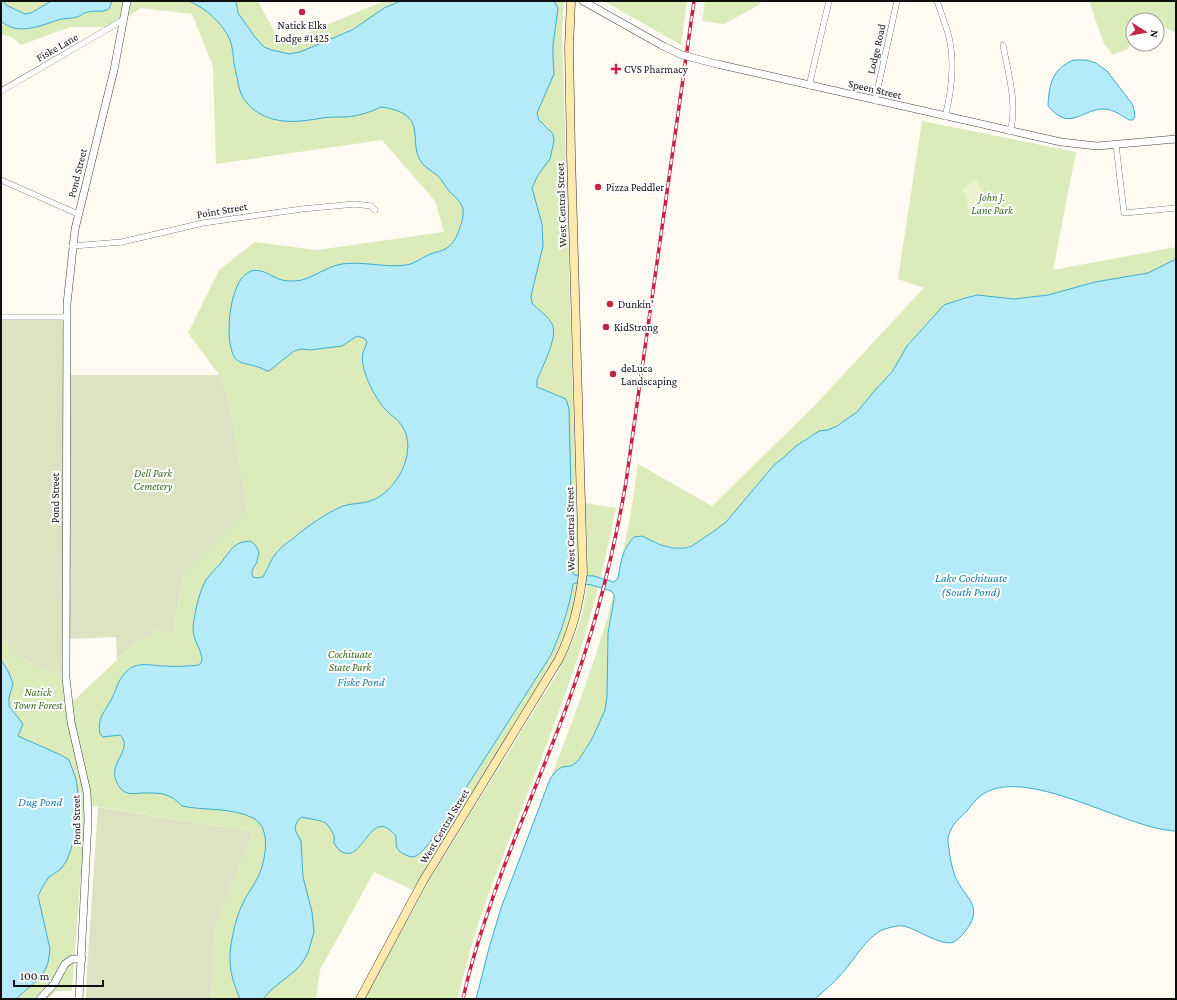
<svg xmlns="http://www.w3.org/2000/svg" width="1177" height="1000" font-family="'Crimson Pro',serif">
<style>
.green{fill:#dbebba}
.cemetery{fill:#dde2c2}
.pitch{fill:#ebf2cc}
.water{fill:#b5eaf8;stroke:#3badd0}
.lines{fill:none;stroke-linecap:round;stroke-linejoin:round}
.minor-casing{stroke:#424242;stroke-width:6}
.tertiary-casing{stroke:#424242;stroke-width:8}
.secondary-casing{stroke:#313131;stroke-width:9}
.minor{stroke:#fff;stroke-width:5.5}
.tertiary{stroke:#fff;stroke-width:7}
.secondary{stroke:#ffe9ad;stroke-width:8}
.rail-casing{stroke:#c42345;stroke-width:3.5}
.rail{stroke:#fff;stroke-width:2;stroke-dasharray:6;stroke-linecap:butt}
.tertiary-bridge-casing{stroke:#424242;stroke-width:8;stroke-linecap:butt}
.tertiary-bridge{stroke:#fff;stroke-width:7}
.poi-dot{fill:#c42345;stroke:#fff;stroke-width:1.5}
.labels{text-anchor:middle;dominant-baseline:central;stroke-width:4;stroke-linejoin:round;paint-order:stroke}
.poi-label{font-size:11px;fill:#0f0f0f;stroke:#fff;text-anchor:start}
.street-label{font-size:11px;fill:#0f0f0f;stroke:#fff}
.park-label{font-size:11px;font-style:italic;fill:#3a6a1d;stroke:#fff}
.water-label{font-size:12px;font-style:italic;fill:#157ea5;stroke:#fff}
</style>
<rect width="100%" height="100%" fill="#fffaf2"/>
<g class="green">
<path d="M1,1H258L281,44L384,1H564L562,32L577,535L582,581L566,646L417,892L374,872L320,970L316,999H211L215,928L253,832L88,805L86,873L81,872L72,991H56L47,999H16L39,977L48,939L38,902V896L43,886L49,877L61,869L67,860L78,826L80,806L76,779L61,755L18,736L14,712L9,706V698L13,684L3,660L1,659V640C12,645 18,655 28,662C37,669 55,672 66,678L69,705L133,645L155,631L173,633L183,575L247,510L231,410L220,376L188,333L219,270L255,242L317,250L444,232L435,201L382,140L216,164L213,67L192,14L141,8L112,27H70L21,45L13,38L1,34Z"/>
<polygon points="604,1 687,1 681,45"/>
<polygon points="705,1 761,1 759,5 724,24 702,21"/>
<polygon points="1089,1 1176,1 1176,33 1157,24 1157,20 1133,20 1133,40 1128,49 1113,55 1104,44"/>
<path d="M922,121L1076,152L1053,270L1176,247V259L1148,273L1095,282L1048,295L1014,299L977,295L962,299L944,305L907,346L892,372L876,389L857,412L837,426L828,430L819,431L796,446L784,457L774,465L726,522C693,549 683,556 642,536L628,544L622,556L631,512L638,464L712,506L813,407L924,288L898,279Z"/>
<path d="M585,503L616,508C603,574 586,639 562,703C542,759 519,814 498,869C482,911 467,955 458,999H365L427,884L557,674C566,655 577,635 582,614C591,578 587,540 585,503Z"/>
<path d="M614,594V599L608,633L607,696L605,710L592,739L578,761L571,766L562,767L556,771L550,779C574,718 597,657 614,594Z"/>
</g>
<g class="cemetery">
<path d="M1,317H67V375H220L231,410L247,510L183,575L173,633L155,631L133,645L117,660L116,637L66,639V678C55,672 37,669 28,662C18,656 12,645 1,640Z"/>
<polygon points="98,807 253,832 215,928 211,999 86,999 87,971"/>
</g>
<path class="pitch" d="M976,179C982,189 985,198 984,210L979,211L968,209L966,198L962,189Z"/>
<g class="water">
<path d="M1,1H3L6,5L25,14L31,13L51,1H112L109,9C102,13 96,10 88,12C84,12 81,16 77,17C70,19 64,18 58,20C40,26 17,36 1,21Z"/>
<path d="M189,1H236L238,13L255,37L264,47L272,50L289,54L300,52L352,30L384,8L401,1H554L558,8L553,45V57L554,74L537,113L539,120L553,134L554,141L550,159L538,175L532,188L542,224L543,246L531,296L532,303C538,310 550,317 553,326C557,340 542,367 537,380V387L566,399L569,409L573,574L575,575L594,576L614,582L618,578C621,561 622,550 634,537L642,536L661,545L673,548H685L692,546L717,529L726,522L774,465L784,457L796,446L819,431L828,430L837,426L857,412L876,389L892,372L907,346L944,305L962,299L977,295L1014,299L1048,295L1095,282L1148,273L1176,259V831C1126,830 1022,761 979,797C974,801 971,806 967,811C961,817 953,823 950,832C947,837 948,844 949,849C950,858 952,868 955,876C965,900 987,906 963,934C961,936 957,940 954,942C941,947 916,928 903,926C899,925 892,927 888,928C868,933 856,958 843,972C835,982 825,990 815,999H476L489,948L501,908L550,779L556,771L562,767L571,766L578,761L592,739L605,710L607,696L608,633L614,599V594L611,591L592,585L575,583L573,584C569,609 561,632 551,655L437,833C432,839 421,856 413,857C410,857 406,855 404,854C395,850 396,845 396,836C374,809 366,848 351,853C343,855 336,849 334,842C334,840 335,838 334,836C333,833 329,826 326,823C321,820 309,819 302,817L299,819L295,826L296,832L301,841L303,877L312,912L314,932L308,953L302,963L296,970L271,990L263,999H240C230,975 227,961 233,934C235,923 238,913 243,903C247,894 253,887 257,879C265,864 273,828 253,818C231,807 205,811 182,806C177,801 173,797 166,795C161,793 154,793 148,793C139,792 128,797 121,789C101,765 136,751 120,735L103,737L100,734C97,718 104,713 111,700C116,691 118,680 125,673C136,660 151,666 165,666C176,667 188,666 199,665L202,661C202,649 193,641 193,629C194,616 198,596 204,584C207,576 215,570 221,563C230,551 234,541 251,541L256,546L259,552C258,555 258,559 257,562C254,568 250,570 253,577L257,578L263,577C268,568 272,556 280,549C283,546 286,543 290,541C306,527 323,515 343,506C352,503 361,504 370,501C396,493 419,451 402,426C398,419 390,415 385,409C375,398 359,368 363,353C364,349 366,346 367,342L364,338L357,336L342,346L310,350L301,349L294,351L269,371C265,371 262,368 258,367C240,361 234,366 230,343C227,325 231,285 246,274C257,265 269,275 279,279C284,281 289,281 294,281C310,281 326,266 342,264C364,261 385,268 406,265C414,264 420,259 428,255C434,252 441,252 447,248C454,243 456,238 459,230C461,224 464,217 463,210C463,208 462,206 461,204C458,199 453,195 449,191C445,186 442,180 438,176C434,173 430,170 426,167C402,147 435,114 381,107C371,112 358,116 346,117C338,117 330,117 322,118C299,122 278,125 257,112C250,107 243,100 240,91C238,83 236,73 234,64C233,56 233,48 230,40C223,23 205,8 189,1Z"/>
<path d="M1074,60H1086L1096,63L1107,71L1133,105L1135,116L1133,120H1129C1121,115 1113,109 1103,109C1080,110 1070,132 1048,106C1049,85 1052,68 1074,60Z"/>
<path d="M1,659L9,673L13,684L9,698V706L23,724L18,736L61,755L69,760L76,779L80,806L78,826L70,852L67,860L61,869L49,877L43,886L38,896L50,949C49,955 49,962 46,968C41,979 25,990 16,999H1Z"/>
</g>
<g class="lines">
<defs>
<g id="minor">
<path d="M937,1C941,13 946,25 949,37C955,64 952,90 945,117"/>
<path d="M1003,45C1008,73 1018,104 1010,132"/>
<polyline points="809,86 829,1"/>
<polyline points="1,91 123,20"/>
<polyline points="875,101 897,1"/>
<polyline points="1116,145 1124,213 1176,208"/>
<polyline points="1,180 78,214"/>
<polyline points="72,246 122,242 203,223 302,209 355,204 371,206 375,210"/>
<polyline points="1,317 67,317"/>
</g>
<g id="tertiary">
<polyline points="583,1 663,46"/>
<polyline points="717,64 1061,142 1097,146 1176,139"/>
<polyline points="40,999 54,984 65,964 72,959 82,959"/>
<polyline points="79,999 88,820 87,792 71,722 66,678 67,304 75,229 114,70 127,1"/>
</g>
<path id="secondary" d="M360,999L423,881L559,659C573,630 579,605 583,573L571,154L569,47L571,1"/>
</defs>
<use href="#minor" class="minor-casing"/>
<use href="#tertiary" class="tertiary-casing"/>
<use href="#secondary" class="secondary-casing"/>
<use href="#minor" class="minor"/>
<use href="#tertiary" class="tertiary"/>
<use href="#secondary" class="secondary"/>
<defs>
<path id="rail" d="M463,999C472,956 487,913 502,872C523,816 547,760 568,703C594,631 613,558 626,482L694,1"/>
</defs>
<use href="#rail" class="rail-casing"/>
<use href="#rail" class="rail"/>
<defs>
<polyline id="tertiary-bridge" points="663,46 682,55 717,64"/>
</defs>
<use href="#tertiary-bridge" class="tertiary-bridge-casing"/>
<use href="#tertiary-bridge" class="tertiary-bridge"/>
</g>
<g class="poi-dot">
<circle cx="302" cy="12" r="4"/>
<path d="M614 63h4v4h4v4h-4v4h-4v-4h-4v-4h4z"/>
<circle cx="598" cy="187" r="4"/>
<circle cx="610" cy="304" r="4"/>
<circle cx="606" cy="327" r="4"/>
<circle cx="613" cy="374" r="4"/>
</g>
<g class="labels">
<g class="poi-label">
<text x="302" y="25" text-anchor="middle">Natick Elks<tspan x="302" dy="13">Lodge #1425</tspan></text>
<text x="624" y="69">CVS Pharmacy</text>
<text x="606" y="187">Pizza Peddler</text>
<text x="618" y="304">Dunkin'</text>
<text x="614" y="327">KidStrong</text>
<text x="621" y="368">deLuca<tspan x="621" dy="13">Landscaping</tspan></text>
</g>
<g class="street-label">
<text transform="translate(57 47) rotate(-30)">Fiske Lane</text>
<text transform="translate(876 49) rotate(-77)">Lodge Road</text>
<text transform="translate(875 89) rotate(13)">Speen Street</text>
<text transform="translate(77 173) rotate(-76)">Pond Street</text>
<text transform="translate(561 205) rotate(-92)">West Central Street</text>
<text transform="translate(222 210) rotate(-10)">Point Street</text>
<text transform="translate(55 498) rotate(-90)">Pond Street</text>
<text transform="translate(570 529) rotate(-91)">West Central Street</text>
<text transform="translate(76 820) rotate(-91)">Pond Street</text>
<text transform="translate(444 826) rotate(-59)">West Central Street</text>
</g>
<g class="park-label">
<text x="992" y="197">John J.<tspan x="992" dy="13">Lane Park</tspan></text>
<text x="153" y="473">Dell Park<tspan x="153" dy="13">Cemetery</tspan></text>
<text x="350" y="654">Cochituate<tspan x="350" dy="13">State Park</tspan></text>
<text x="38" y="692">Natick<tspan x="38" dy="13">Town Forest</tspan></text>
</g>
<g class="water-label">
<text x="971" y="578">Lake Cochituate<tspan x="971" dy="14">(South Pond)</tspan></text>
<text x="361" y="682">Fiske Pond</text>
<text x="40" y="802">Dug Pond</text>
</g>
</g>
<rect width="1177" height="1000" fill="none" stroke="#0f0f0f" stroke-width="4"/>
<g transform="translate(1145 32) rotate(101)"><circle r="19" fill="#ffffff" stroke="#9f9f9f"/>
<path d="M0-3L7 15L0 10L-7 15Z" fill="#c42345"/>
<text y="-6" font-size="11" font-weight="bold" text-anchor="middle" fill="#0f0f0f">N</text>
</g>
<path d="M14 980v6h89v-6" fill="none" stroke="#0f0f0f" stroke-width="2"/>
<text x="20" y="980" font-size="12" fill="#0f0f0f" stroke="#ffffff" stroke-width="3" paint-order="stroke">100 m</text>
</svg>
